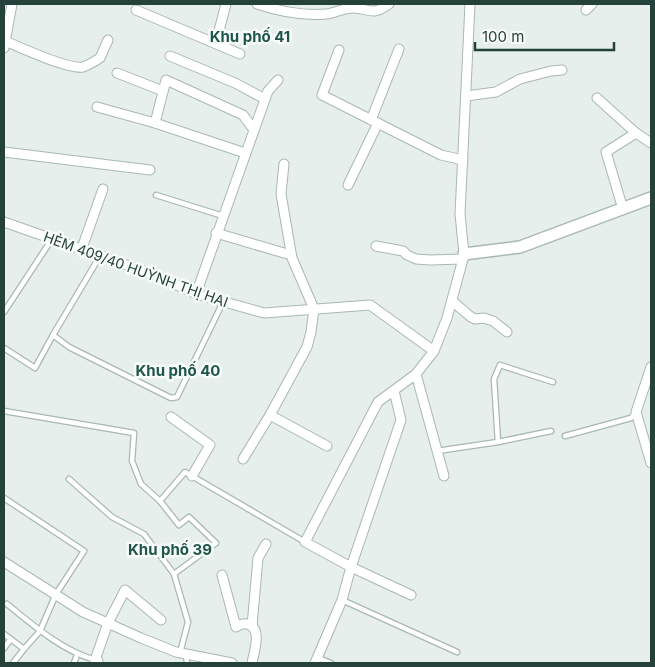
<svg xmlns="http://www.w3.org/2000/svg" width="655" height="667" font-family="Inter,sans-serif">
<style>
.lines{fill:none;stroke-linecap:round;stroke-linejoin:round}
.service-casing{stroke:#a8b8b2;stroke-width:7}
.minor-casing{stroke:#a8b8b2;stroke-width:11}
.tertiary-casing{stroke:#a8b8b2;stroke-width:14}
.service{stroke:#fff;stroke-width:4.5}
.minor{stroke:#fff;stroke-width:9}
.tertiary{stroke:#fff;stroke-width:11}
.labels{text-anchor:middle;dominant-baseline:central;stroke-width:5;stroke-linejoin:round;paint-order:stroke}
.street-label{font-size:14px;fill:#24423a;stroke:#f7fbf9}
.neighbourhood-label{font-size:15px;font-weight:bold;fill:#1f5548;stroke:#f7fbf9}
</style>
<rect width="100%" height="100%" fill="#e6efeb"/>
<g class="lines">
<defs>
<g id="service">
<polyline points="156,195 223,216"/>
<polyline points="4,312 52,239"/>
<polyline points="53,335 100,256"/>
<polyline points="4,348 35,368 53,335 69,347 171,398 177,397 223,302"/>
<polyline points="4,411 134,433 132,461 141,484 160,501 185,472 305,542"/>
<polyline points="565,436 631,418 636,412"/>
<polyline points="498,442 494,379 500,365 553,382"/>
<polyline points="437,451 498,442 551,431"/>
<polyline points="69,479 112,517 144,534 174,574 188,622 180,653"/>
<polyline points="4,498 84,551 56,594 40,631 24,649 13,663"/>
<polyline points="160,501 179,525 189,517 216,543 174,574"/>
<polyline points="342,600 457,652"/>
<path d="M7,604C34,626 61,650 95,660"/>
<polyline points="4,634 24,649"/>
<polyline points="4,648 11,639"/>
<polyline points="186,654 187,663"/>
<polyline points="318,658 331,663"/>
<polyline points="74,663 77,655"/>
</g>
<g id="minor">
<path d="M257,4C278,11 304,16 326,14C335,13 343,8 353,8C369,8 372,17 389,4"/>
<polyline points="136,10 240,54"/>
<polyline points="586,10 592,4"/>
<path d="M5,41C19,47 69,70 83,67C89,65 95,61 100,58L108,40"/>
<polyline points="216,42 226,4"/>
<polyline points="4,48 12,4"/>
<polyline points="339,50 322,95 441,155 463,160"/>
<polyline points="170,56 235,83 265,99"/>
<polyline points="117,73 163,91"/>
<polyline points="466,96 496,92 520,79 551,71 562,70"/>
<polyline points="597,98 636,133 651,143"/>
<polyline points="97,107 155,123 245,153"/>
<polyline points="371,120 399,49"/>
<polyline points="155,123 166,80 243,115 254,130"/>
<polyline points="4,152 150,170"/>
<polyline points="348,185 378,123"/>
<polyline points="623,209 606,152 636,133"/>
<polyline points="4,222 155,275 196,294 264,313 370,305 434,351"/>
<polyline points="216,233 291,255"/>
<polyline points="376,246 403,251 407,255 416,259 430,260 463,259"/>
<polyline points="82,248 103,189"/>
<polyline points="196,294 268,91 278,80"/>
<polyline points="452,301 471,317 475,319 484,318 493,321 507,332"/>
<polyline points="651,367 636,412 651,463"/>
<polyline points="416,374 444,476"/>
<polyline points="394,391 401,420 351,567 411,595"/>
<polyline points="270,415 327,446"/>
<polyline points="171,417 210,445 192,476"/>
<polyline points="243,459 270,415 307,347 311,332 314,309 292,258 281,194 284,164"/>
<polyline points="4,562 83,612 141,638 176,652 232,663"/>
<path d="M222,575L236,627C239,625 242,623 247,624C263,627 254,652 252,663"/>
<polyline points="252,626 258,558 266,544"/>
<polyline points="98,663 98,661 95,660 108,623 125,590 161,620"/>
<polyline points="315,663 342,600 351,567 305,542 378,402 416,374 434,351 447,318 463,259 464,254 460,214 470,4"/>
</g>
<polyline id="tertiary" points="464,254 520,247 651,198"/>
</defs>
<use href="#service" class="service-casing"/>
<use href="#minor" class="minor-casing"/>
<use href="#tertiary" class="tertiary-casing"/>
<use href="#service" class="service"/>
<use href="#minor" class="minor"/>
<use href="#tertiary" class="tertiary"/>
</g>
<g class="labels">
<g class="street-label">
<text transform="translate(136 269) rotate(20)">HẺM 409/40 HUỲNH THỊ HAI</text>
</g>
<g class="neighbourhood-label">
<text x="250" y="36">Khu phố 41</text>
<text x="178" y="370">Khu phố 40</text>
<text x="170" y="549">Khu phố 39</text>
</g>
</g>
<rect width="655" height="667" fill="none" stroke="#24423a" stroke-width="10"/>
<path d="M475 42v8h139v-8" fill="none" stroke="#24423a" stroke-width="2.5"/>
<text x="482" y="42" font-size="15" fill="#24423a" stroke="#f7fbf9" stroke-width="4" paint-order="stroke">100 m</text>
</svg>
